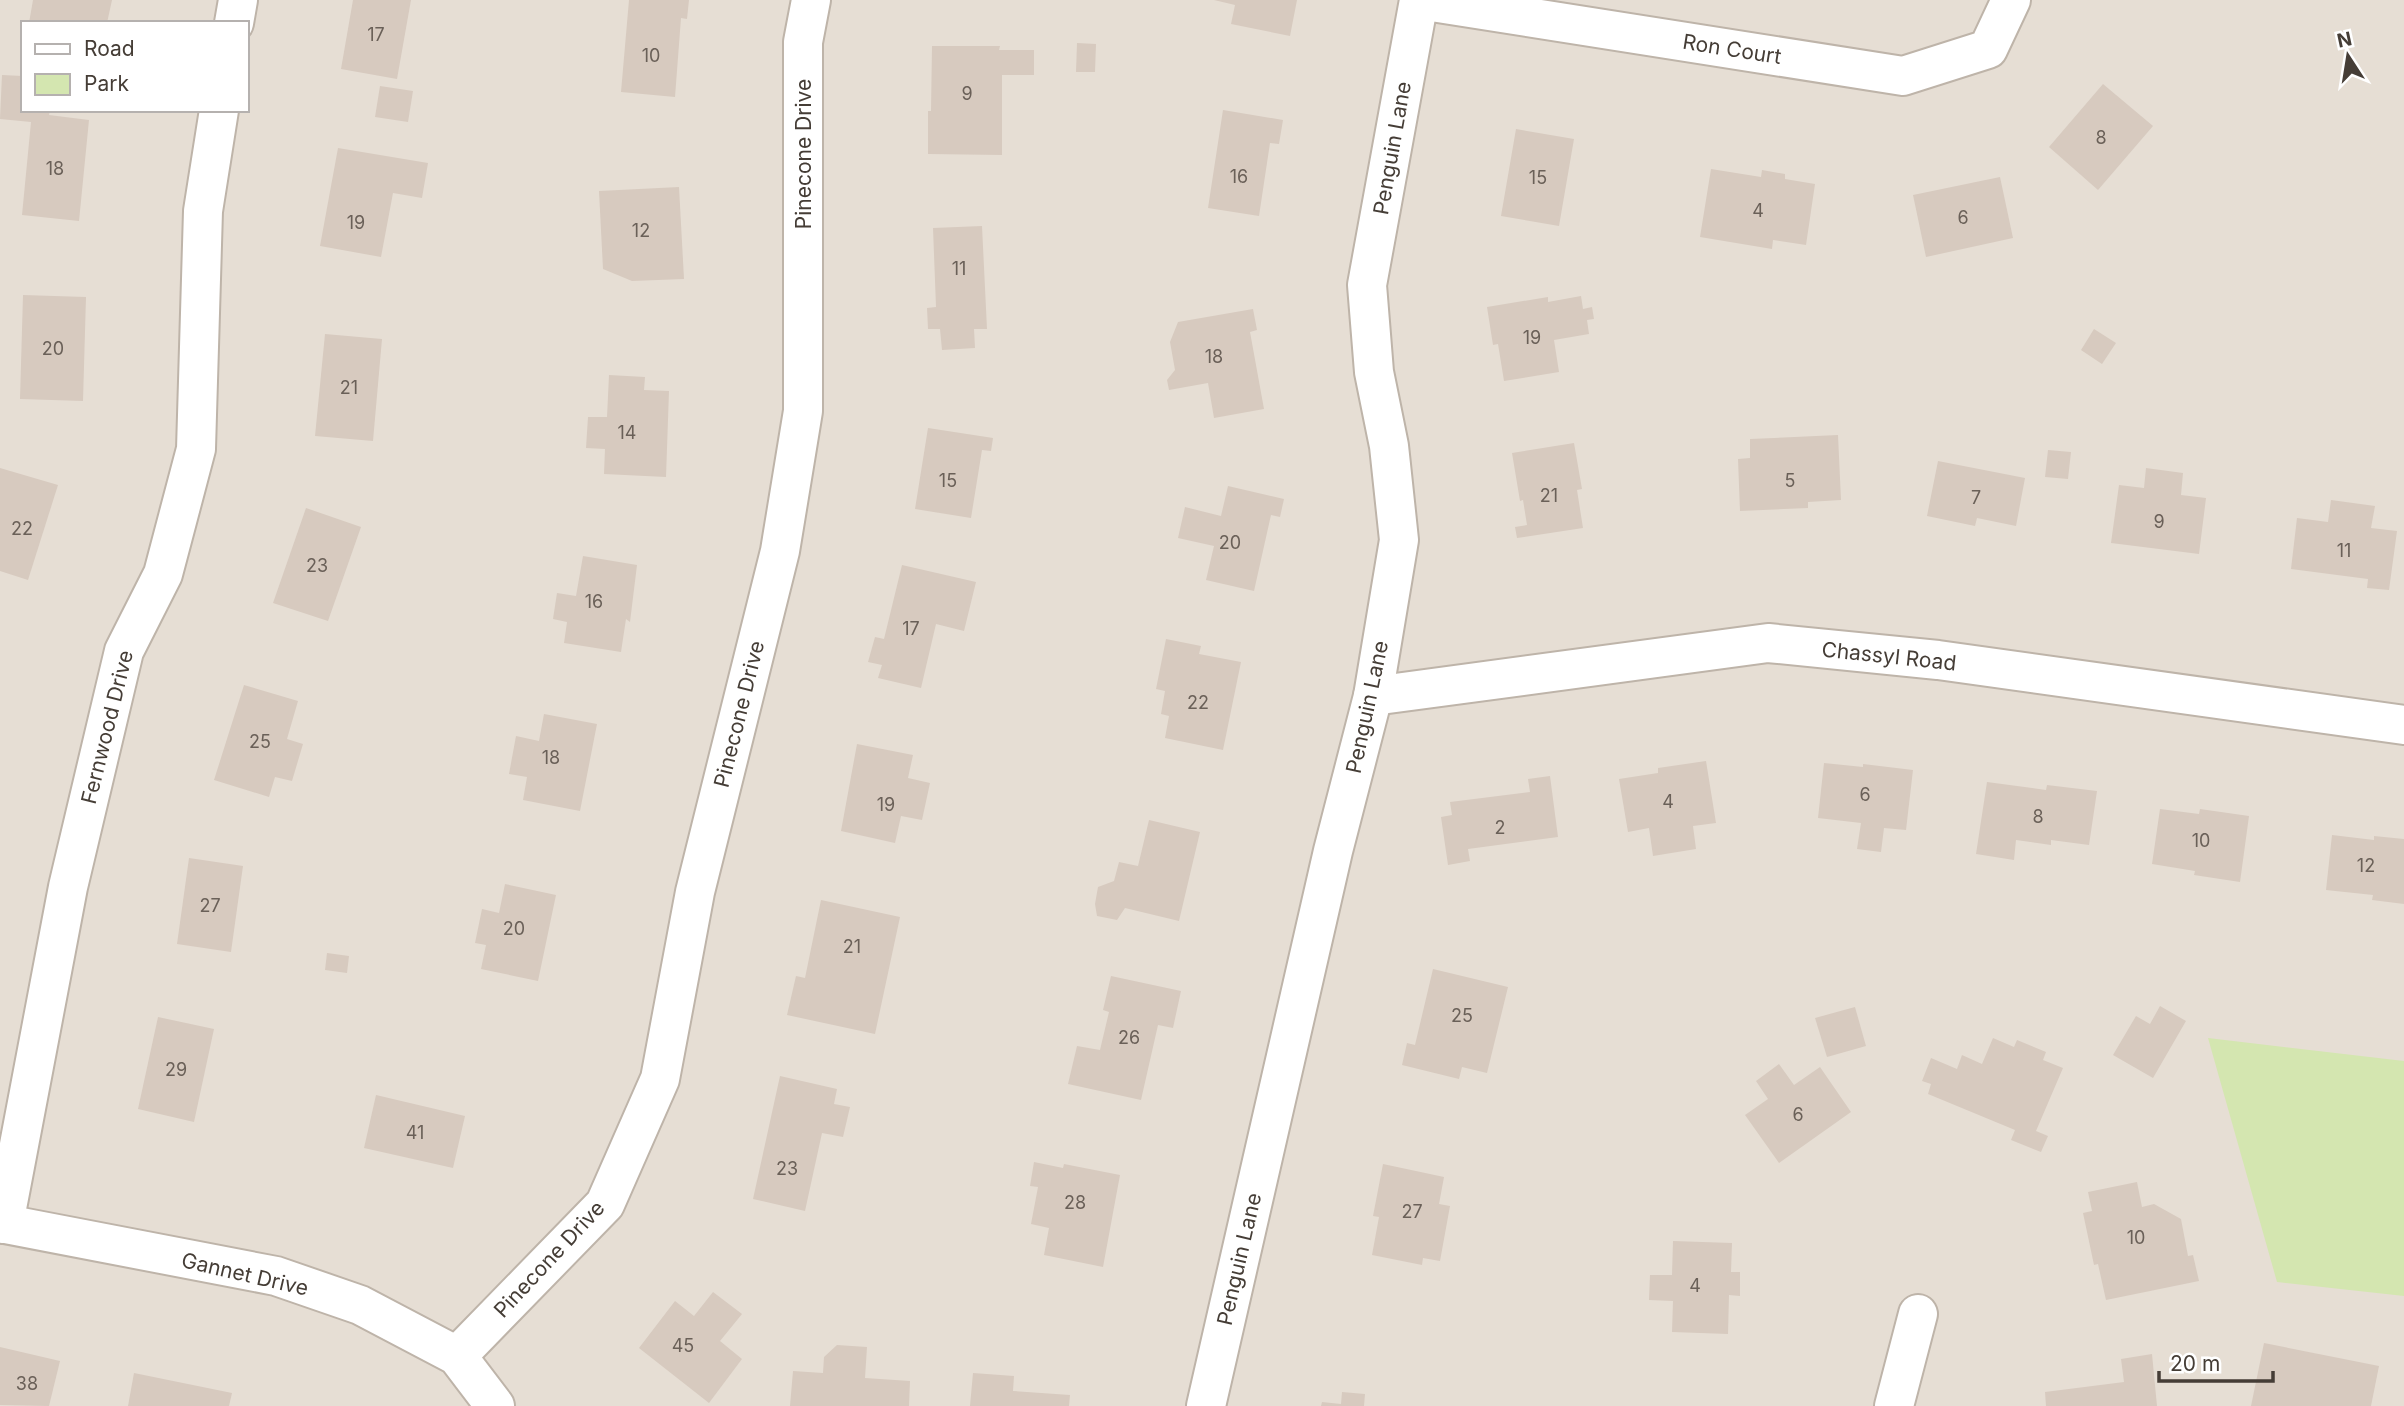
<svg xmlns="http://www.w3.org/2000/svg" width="2404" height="1406" font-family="Inter,sans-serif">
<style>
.residential{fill:#e6ded4;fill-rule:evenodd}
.green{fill:#d4e6b0}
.building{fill:#d7cabf}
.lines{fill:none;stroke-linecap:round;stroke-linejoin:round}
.minor-casing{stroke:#beb4a9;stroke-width:42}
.minor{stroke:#fff;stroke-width:38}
.labels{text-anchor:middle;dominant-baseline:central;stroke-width:6;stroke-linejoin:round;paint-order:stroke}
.number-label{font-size:18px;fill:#6a6058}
.street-label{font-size:21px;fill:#453d36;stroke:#fff}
</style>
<rect width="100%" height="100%" fill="#f2ede6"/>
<path class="residential" d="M0,0H2404V1406H0ZM23,23H247V110H23Z"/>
<polygon class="green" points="2208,1038 2404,1061 2404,1296 2277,1282"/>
<g class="building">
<polygon points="33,0 112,0 107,23 29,23"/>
<polygon points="353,0 411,0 397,79 341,69"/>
<polygon points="629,0 689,0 687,19 681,18 675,97 621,92"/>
<polygon points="1214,0 1297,0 1290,36 1231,24 1235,5"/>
<polygon points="1077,43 1096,44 1095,72 1076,72"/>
<polygon points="932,46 1000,46 999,50 1034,50 1034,75 1002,75 1002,155 928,154 928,111 931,111"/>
<polygon points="2,75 23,76 23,110 50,110 49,115 89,120 79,221 22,215 31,122 0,119"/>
<polygon points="2103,84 2153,126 2098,190 2049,147"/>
<polygon points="380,86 413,91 408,122 375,117"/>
<polygon points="1223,110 1283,120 1279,144 1270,143 1259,216 1208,208"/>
<polygon points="1516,129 1574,139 1559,226 1501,216"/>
<polygon points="338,148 428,163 422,198 393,193 381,257 320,246"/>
<polygon points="1711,169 1761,177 1762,170 1785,174 1785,179 1815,184 1806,245 1773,240 1772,249 1700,237"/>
<polygon points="2000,177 2013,238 1926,257 1913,195"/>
<polygon points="679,187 684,279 632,281 603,269 599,191"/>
<polygon points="982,226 987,329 974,329 975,348 942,350 940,329 928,329 927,308 936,307 933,228"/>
<polygon points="23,295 86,297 83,401 20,399"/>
<polygon points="1581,296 1583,309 1592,307 1594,319 1587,320 1589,334 1554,340 1559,372 1504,381 1498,344 1493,345 1487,307 1548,297 1548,302"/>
<polygon points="1253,309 1257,330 1250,332 1264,409 1214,418 1208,383 1169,390 1167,380 1175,370 1170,342 1178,322"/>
<polygon points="2094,329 2116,343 2102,364 2081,350"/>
<polygon points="325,334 382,339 373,441 315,436"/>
<polygon points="609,375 645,377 644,390 669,391 666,477 604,474 605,449 586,448 588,417 607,417"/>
<polygon points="928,428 993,438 991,451 982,450 971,518 915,509"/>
<polygon points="1838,435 1841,500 1808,502 1808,508 1740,511 1738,459 1750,458 1750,439"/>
<polygon points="1574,443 1582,489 1577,490 1583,528 1517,538 1515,527 1527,525 1523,500 1520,501 1512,453"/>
<polygon points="2048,450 2071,452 2068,479 2045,477"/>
<polygon points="1938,461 2025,478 2016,526 1977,518 1975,526 1927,516"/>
<polygon points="0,468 58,485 28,580 0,571"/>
<polygon points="2146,468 2183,473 2181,495 2206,498 2199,554 2111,543 2119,485 2144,488"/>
<polygon points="1228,486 1284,499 1280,517 1271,515 1254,591 1206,580 1214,546 1178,538 1185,507 1221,516"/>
<polygon points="2331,500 2375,506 2371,528 2397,531 2389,590 2367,588 2368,579 2291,569 2297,518 2328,522"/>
<polygon points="306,508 361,527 328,621 273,603"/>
<polygon points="583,556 637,565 630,622 626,619 621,652 564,643 567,622 553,619 557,593 576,596"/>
<polygon points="902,565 976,582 964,631 936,624 921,688 878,678 882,665 868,662 875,637 884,639"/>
<polygon points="1166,639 1201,646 1199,654 1241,662 1223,750 1165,738 1169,716 1161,714 1165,691 1156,689"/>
<polygon points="244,685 298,701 287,739 303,744 292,781 275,777 269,797 214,780"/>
<polygon points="544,714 597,724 580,811 523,800 527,777 509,774 516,736 539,741"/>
<polygon points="857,744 913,755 908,778 930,783 922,820 901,816 895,843 841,831"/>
<polygon points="1706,761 1716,823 1693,826 1696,849 1653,856 1649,828 1628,832 1619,779 1658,773 1658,768"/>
<polygon points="1824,763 1863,767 1863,764 1913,770 1906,830 1884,828 1881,852 1857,849 1861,823 1818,818"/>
<polygon points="1550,776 1558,837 1468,849 1470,861 1448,865 1441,817 1452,815 1450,802 1530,792 1528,779"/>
<polygon points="1987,782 2046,790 2047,785 2097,791 2089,845 2051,840 2051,845 2016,840 2014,860 1976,854"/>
<polygon points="2160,809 2199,814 2200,809 2249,816 2240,882 2194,875 2195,871 2152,864"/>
<polygon points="1149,820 1200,832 1179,921 1125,908 1117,920 1097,916 1095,904 1098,887 1114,881 1119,862 1138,866"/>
<polygon points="2332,835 2374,840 2374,836 2404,839 2404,904 2372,900 2373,895 2326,890"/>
<polygon points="189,858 243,866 231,952 177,944"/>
<polygon points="505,884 556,895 538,981 481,969 486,945 475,943 482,909 499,913"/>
<polygon points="821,900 900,917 875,1034 787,1015 796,976 805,978"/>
<polygon points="327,953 349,956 347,973 325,970"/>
<polygon points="1433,969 1508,987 1487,1073 1462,1067 1459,1079 1402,1065 1407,1043 1415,1045"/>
<polygon points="1111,976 1181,991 1173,1028 1158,1025 1141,1100 1068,1084 1077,1046 1100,1050 1109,1012 1103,1010"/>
<polygon points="2160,1006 2186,1021 2153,1078 2113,1055 2136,1016 2150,1024"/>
<polygon points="1855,1007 1866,1046 1827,1057 1815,1018"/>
<polygon points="158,1017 214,1029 194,1122 138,1109"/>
<polygon points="1993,1038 2014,1047 2017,1040 2046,1052 2043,1060 2063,1068 2036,1131 2048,1136 2041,1152 2011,1140 2015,1130 1928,1094 1931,1084 1922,1081 1931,1058 1957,1069 1962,1055 1982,1064"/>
<polygon points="1779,1064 1794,1085 1820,1067 1851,1112 1779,1163 1745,1115 1768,1099 1756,1081"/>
<polygon points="780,1076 837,1089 834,1104 850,1107 843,1137 822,1133 805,1211 753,1199"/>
<polygon points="376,1095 465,1116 453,1168 364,1148"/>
<polygon points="1034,1162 1063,1168 1064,1164 1120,1175 1103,1267 1044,1255 1049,1228 1031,1224 1038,1187 1030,1186"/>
<polygon points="1383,1164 1444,1177 1439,1204 1450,1206 1440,1261 1423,1258 1422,1265 1372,1255 1379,1217 1373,1216"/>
<polygon points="2137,1182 2142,1207 2154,1204 2181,1219 2188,1256 2193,1255 2199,1281 2106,1300 2098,1264 2094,1265 2083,1213 2092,1211 2088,1192"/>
<polygon points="1673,1241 1732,1243 1731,1272 1740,1272 1740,1296 1729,1295 1728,1334 1672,1332 1673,1301 1649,1300 1650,1275 1672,1275"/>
<polygon points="713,1292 742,1314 720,1341 742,1359 709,1403 639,1348 675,1301 694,1316"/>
<polygon points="2264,1343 2379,1366 2371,1406 2251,1406"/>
<polygon points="837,1345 867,1347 865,1378 910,1381 909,1406 790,1406 793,1371 823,1373 824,1357"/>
<polygon points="0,1347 60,1361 49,1406 0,1405"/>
<polygon points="2152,1354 2157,1406 2046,1406 2045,1392 2124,1382 2121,1359"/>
<polygon points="134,1373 232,1393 229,1406 128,1406"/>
<polygon points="973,1373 1014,1376 1013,1391 1070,1395 1069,1406 970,1406"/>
<polygon points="1342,1392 1365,1394 1364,1406 1321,1406 1322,1402 1341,1404"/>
</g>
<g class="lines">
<defs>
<g id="minor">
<polyline points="1419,0 1903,76 1988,49 2011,0"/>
<polyline points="234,23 238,0"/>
<polyline points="1373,696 1768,643 1938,660 2404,725"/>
<polyline points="0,1223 276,1276 360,1305 457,1356 495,1406"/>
<polyline points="4,1224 68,887 124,651 163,574 196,449 203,211 219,110"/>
<polyline points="457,1356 605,1204 660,1079 695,892 780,551 803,411 803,42 811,0"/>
<polyline points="1206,1406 1333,851 1373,696 1399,540 1389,446 1374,372 1367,285 1419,0"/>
<polyline points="1894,1406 1918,1314"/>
</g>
</defs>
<use href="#minor" class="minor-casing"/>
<use href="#minor" class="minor"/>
</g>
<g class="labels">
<g class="number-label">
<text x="376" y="34">17</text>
<text x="651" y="55">10</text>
<text x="967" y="93">9</text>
<text x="2101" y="137">8</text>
<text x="55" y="168">18</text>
<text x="1239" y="176">16</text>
<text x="1538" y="177">15</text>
<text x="1758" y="210">4</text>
<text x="1963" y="217">6</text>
<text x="356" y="222">19</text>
<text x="641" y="230">12</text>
<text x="959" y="268">11</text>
<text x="1532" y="337">19</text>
<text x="53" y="348">20</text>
<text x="1214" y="356">18</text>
<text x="349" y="387">21</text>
<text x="627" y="432">14</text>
<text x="948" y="480">15</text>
<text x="1790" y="480">5</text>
<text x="1549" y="495">21</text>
<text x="1976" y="497">7</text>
<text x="2159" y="521">9</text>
<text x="22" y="528">22</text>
<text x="1230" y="542">20</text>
<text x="2344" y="550">11</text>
<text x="317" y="565">23</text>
<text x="594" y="601">16</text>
<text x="911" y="628">17</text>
<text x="1198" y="702">22</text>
<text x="260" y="741">25</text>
<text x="551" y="757">18</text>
<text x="1865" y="794">6</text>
<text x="1668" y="801">4</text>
<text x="886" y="804">19</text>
<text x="2038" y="816">8</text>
<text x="1500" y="827">2</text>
<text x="2201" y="840">10</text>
<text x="2366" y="865">12</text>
<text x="210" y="905">27</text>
<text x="514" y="928">20</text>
<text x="852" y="946">21</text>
<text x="1462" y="1015">25</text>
<text x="1129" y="1037">26</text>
<text x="176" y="1069">29</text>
<text x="1798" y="1114">6</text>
<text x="415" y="1132">41</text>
<text x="787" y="1168">23</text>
<text x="1075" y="1202">28</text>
<text x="1412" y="1211">27</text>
<text x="2136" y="1237">10</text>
<text x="1695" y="1285">4</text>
<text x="683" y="1345">45</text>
<text x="27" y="1383">38</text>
</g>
<g class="street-label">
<text transform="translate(1732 49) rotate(9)">Ron Court</text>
<text transform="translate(1392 148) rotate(-80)">Penguin Lane</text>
<text transform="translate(803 154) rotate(-90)">Pinecone Drive</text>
<text transform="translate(1889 656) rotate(6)">Chassyl Road</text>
<text transform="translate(1367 707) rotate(-78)">Penguin Lane</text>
<text transform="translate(739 714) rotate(-76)">Pinecone Drive</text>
<text transform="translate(107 727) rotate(-76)">Fernwood Drive</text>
<text transform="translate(549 1259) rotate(-47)">Pinecone Drive</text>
<text transform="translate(1239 1259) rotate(-77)">Penguin Lane</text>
<text transform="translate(245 1274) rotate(13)">Gannet Drive</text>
</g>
</g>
<rect x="21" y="21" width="228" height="91" fill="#ffffff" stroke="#b5b1af" stroke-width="2"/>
<rect x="35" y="44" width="35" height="10" fill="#ffffff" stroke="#b5b1af" stroke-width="2"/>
<text x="84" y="56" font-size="21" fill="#453d36">Road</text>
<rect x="35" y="74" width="35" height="21" fill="#d4e6b0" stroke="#b5b1af" stroke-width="2"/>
<text x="84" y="91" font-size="21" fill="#453d36">Park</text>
<g transform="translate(2348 56) rotate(348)" stroke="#ffffff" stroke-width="5" paint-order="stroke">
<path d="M0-5L12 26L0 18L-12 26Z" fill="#453d36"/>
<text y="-10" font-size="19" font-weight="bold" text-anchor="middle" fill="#453d36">N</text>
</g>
<path d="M2159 1371v10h114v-10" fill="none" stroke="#453d36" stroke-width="3.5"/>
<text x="2170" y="1371" font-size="21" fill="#453d36" stroke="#ffffff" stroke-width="5" paint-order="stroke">20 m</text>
</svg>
